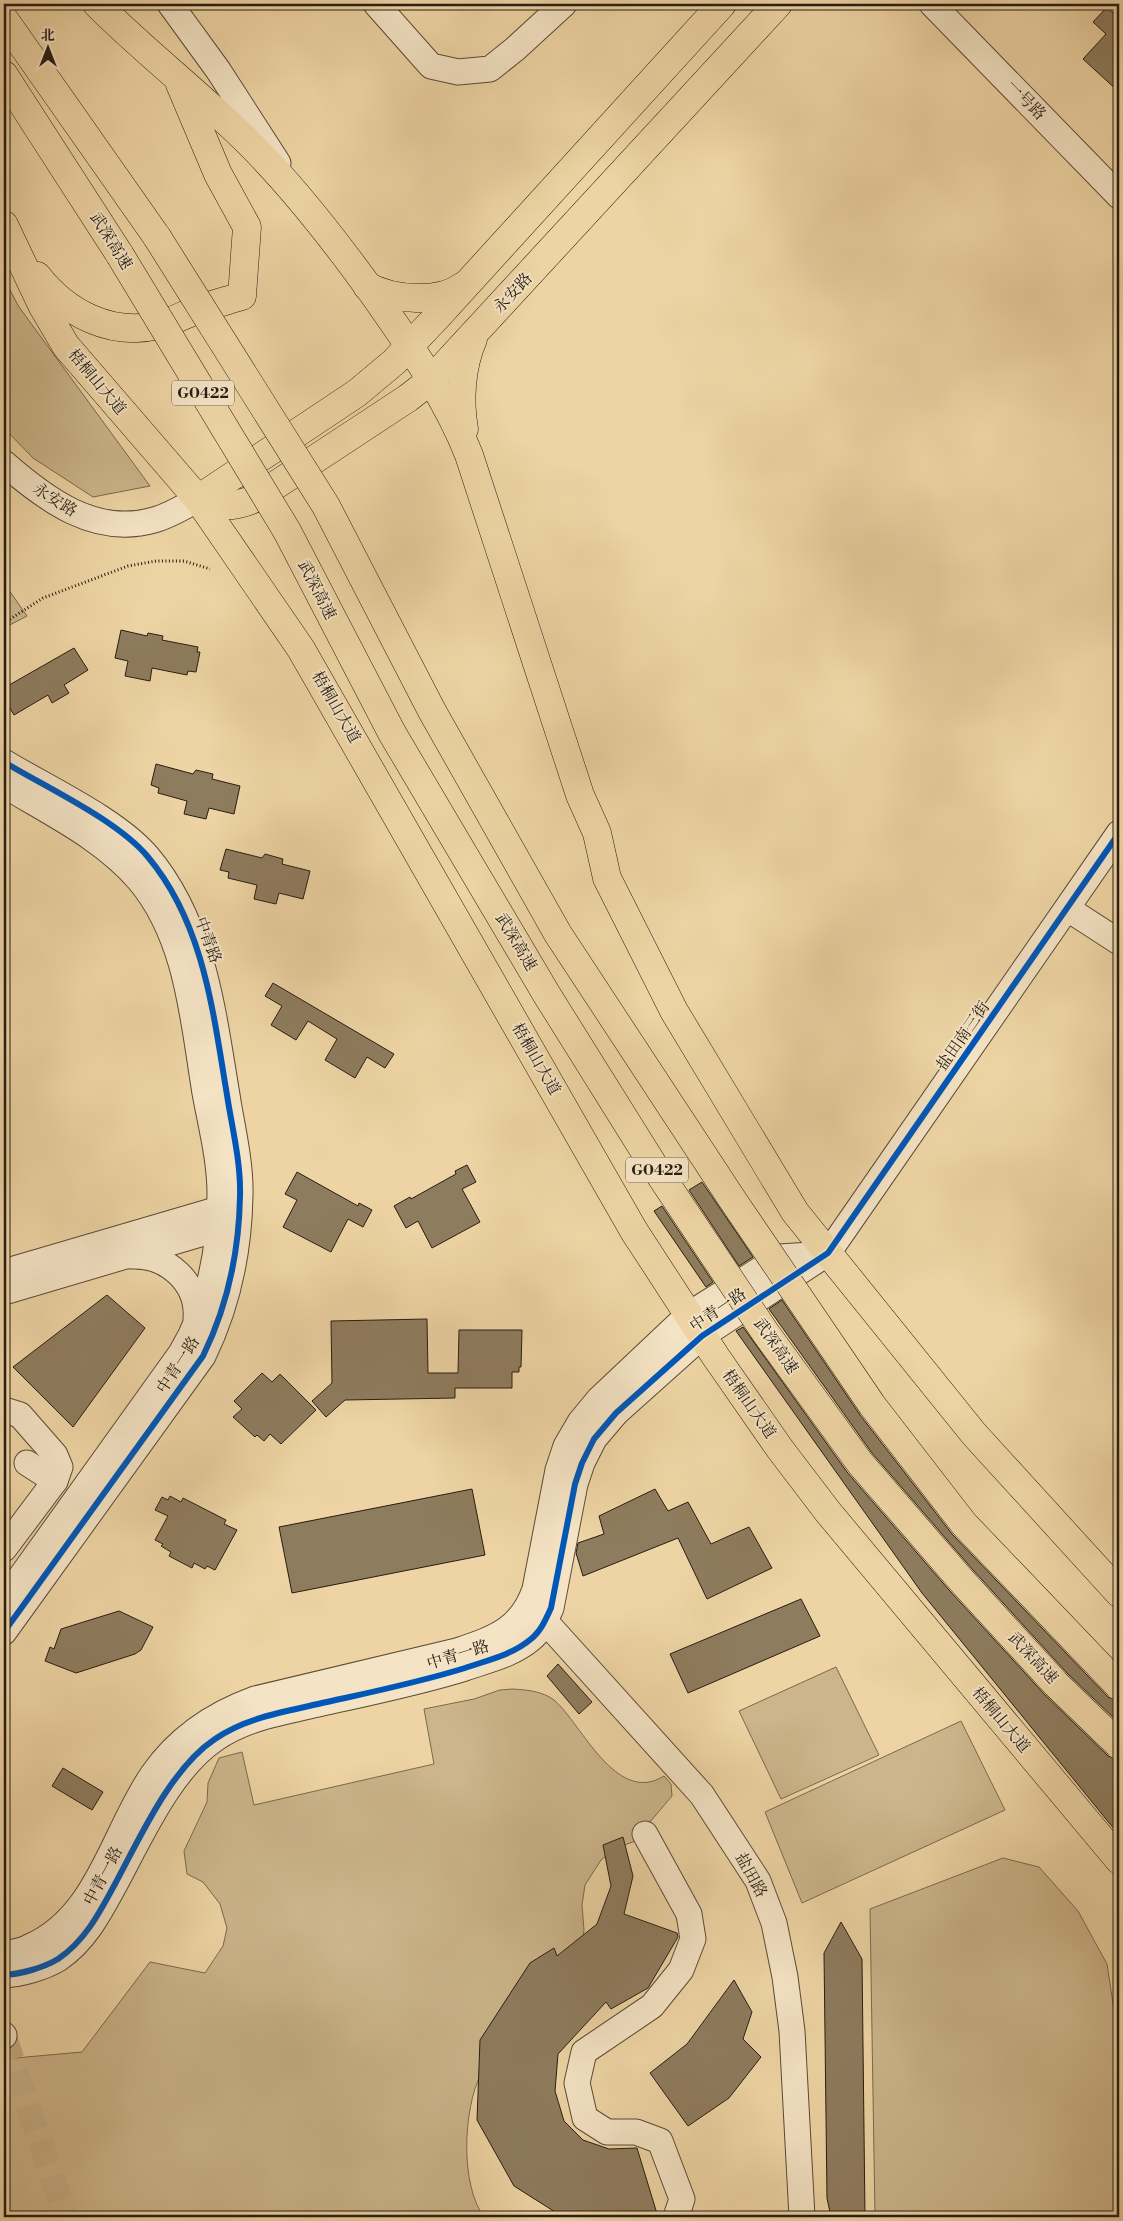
<svg xmlns="http://www.w3.org/2000/svg" width="1123" height="2221" font-family="'Libre Bodoni','Noto Serif SC',serif">
<style>
.green{fill:#ccb58b;stroke:#79694e}
.building{fill:#8e7c5e;stroke:#261d12}
.lines{fill:none;stroke-linecap:round;stroke-linejoin:round}
.minor-tunnel{stroke:#c6af87;stroke-width:25;stroke-dasharray:25 12;stroke-linecap:butt}
.minor-casing{stroke:#584b36;stroke-width:27}
.major-casing{stroke:#261d12;stroke-width:29}
.highway-casing{stroke:#261d12;stroke-width:29}
.path{stroke:#261d12;stroke-width:3;stroke-dasharray:1 2.5;stroke-linecap:butt}
.minor{stroke:#f4e3c4;stroke-width:25}
.major{stroke:#eed4a4;stroke-width:28}
.highway{stroke:#eed4a4;stroke-width:28}
.highway-bridge-casing{stroke:#261d12;stroke-width:29;stroke-linecap:butt}
.highway-bridge{stroke:#eed4a4;stroke-width:28}
.cycleway-casing{stroke:#f4e3c4;stroke-width:9}
.cycleway{stroke:#0057b8;stroke-width:6}
.labels{text-anchor:middle;dominant-baseline:central;stroke-width:4;stroke-linejoin:round;paint-order:stroke}
.shield{fill:#f4e3c4;stroke:#645847;stroke-width:1}
.shield-label{font-size:15px;font-weight:bold;fill:#261d12}
.street-label{font-size:16px;fill:#261d12;stroke:#f4e3c4}
</style>
<rect width="100%" height="100%" fill="#eed4a4"/>
<filter id="stains"><feTurbulence type="fractalNoise" baseFrequency=".004" numOctaves="4"/><feColorMatrix values="0 0 0 0 .2 0 0 0 0 .09 0 0 0 0 .02 0 0 0 .5 -.17"/></filter>
<radialGradient id="worn" r=".72"><stop offset=".6" stop-color="#630" stop-opacity="0"/><stop offset="1" stop-color="#630" stop-opacity=".3"/></radialGradient>
<g class="green">
<polygon points="4,279 19,307 150,486 93,497 33,458 4,428"/>
<polygon points="4,583 27,616 4,628"/>
<polygon points="836,1667 879,1755 781,1799 739,1711"/>
<path d="M513,1689C527,1690 542,1691 554,1700C582,1724 616,1806 664,1776L671,1784L672,1796L633,1842L618,1847L601,1860L585,1885L582,1905L584,1930L582,1945C559,1975 535,2005 512,2035C502,2048 489,2060 481,2074C463,2109 460,2185 484,2217H4V2059L82,2052L150,1962L205,1973L223,1946L227,1928L220,1904L203,1882L187,1874L184,1851L207,1802L208,1783L219,1758L242,1752L254,1805L434,1764L424,1709L474,1699L500,1690Z"/>
<polygon points="961,1721 1005,1810 802,1903 765,1812"/>
<polygon points="1003,1858 1039,1867 1078,1911 1107,1964 1119,2043 1119,2217 875,2217 870,1909"/>
</g>
<g class="building">
<polygon points="1107,7 1119,19 1119,92 1083,59 1106,34 1093,22"/>
<polygon points="121,630 147,636 148,633 163,636 162,640 198,647 197,652 200,652 196,672 188,671 187,675 152,668 150,681 125,676 128,661 115,658"/>
<polygon points="74,648 88,670 64,685 69,693 52,703 48,695 14,715 4,698 4,688"/>
<polygon points="156,764 193,774 196,770 213,774 212,779 240,786 234,814 209,808 206,819 184,814 187,801 158,793 159,788 151,785"/>
<polygon points="226,849 262,858 265,854 283,859 282,864 310,871 303,899 279,893 276,904 254,899 257,885 228,878 229,872 220,870"/>
<polygon points="273,983 394,1054 385,1068 367,1057 355,1078 325,1060 337,1039 308,1021 296,1040 271,1025 282,1006 265,996"/>
<polygon points="467,1165 476,1182 462,1189 480,1222 432,1248 418,1221 406,1228 394,1206 410,1197 411,1199 456,1174 455,1171"/>
<polygon points="297,1172 358,1206 359,1203 372,1210 363,1227 348,1219 331,1252 283,1227 297,1200 285,1194"/>
<polygon points="702,1182 753,1257 739,1266 689,1190"/>
<polygon points="662,1206 713,1282 706,1287 654,1211"/>
<polygon points="107,1295 145,1328 73,1427 13,1367"/>
<polygon points="782,1300 860,1415 952,1534 1108,1697 1119,1701 1119,1723 1067,1673 973,1570 872,1453 769,1309"/>
<polygon points="427,1319 428,1373 458,1373 459,1330 522,1330 521,1367 519,1367 519,1372 512,1372 512,1388 455,1388 455,1398 345,1400 326,1417 312,1401 332,1383 331,1321"/>
<polygon points="743,1327 847,1472 949,1590 1045,1695 1108,1756 1119,1760 1119,1835 922,1593 736,1331"/>
<polygon points="262,1373 272,1382 280,1374 316,1410 281,1444 270,1434 264,1441 257,1435 255,1437 233,1417 242,1409 234,1401"/>
<polygon points="472,1489 485,1555 292,1593 279,1527"/>
<polygon points="655,1489 668,1511 688,1502 711,1544 749,1527 772,1568 707,1599 678,1538 583,1576 576,1553 578,1543 604,1534 599,1516"/>
<polygon points="170,1496 181,1502 183,1498 226,1520 224,1524 237,1530 215,1570 207,1566 205,1569 194,1563 192,1568 169,1556 171,1552 161,1546 163,1544 155,1540 168,1516 155,1510 162,1497 168,1500"/>
<polygon points="801,1599 820,1636 688,1693 670,1654"/>
<polygon points="119,1611 153,1627 141,1650 135,1654 76,1673 45,1661 50,1647 54,1649 61,1629"/>
<polygon points="558,1664 592,1702 579,1714 547,1676"/>
<polygon points="63,1768 103,1792 92,1810 52,1786"/>
<polygon points="623,1837 633,1876 624,1914 677,1933 678,1937 648,1988 611,2009 606,2002 558,2054 555,2091 564,2121 583,2140 609,2149 637,2148 658,2217 563,2217 514,2186 477,2120 480,2040 530,1963 554,1948 557,1956 597,1924 611,1886 603,1845"/>
<polygon points="841,1922 862,1959 865,2217 831,2217 827,2198 824,1953"/>
<polygon points="734,1980 752,2012 743,2039 761,2057 729,2098 688,2126 650,2073 687,2044"/>
</g>
<g class="lines">
<polyline class="minor-tunnel" points="4,2036 66,2217"/>
<defs>
<g id="minor">
<polyline points="170,4 218,70 278,163"/>
<polyline points="376,4 431,66 458,72 490,69 515,49 564,4"/>
<polyline points="932,4 1119,196"/>
<path d="M4,463C45,499 95,537 154,520C169,516 184,507 198,499"/>
<path d="M4,762C47,788 117,820 148,857C204,924 213,1012 227,1095C232,1128 241,1162 240,1196C239,1251 227,1307 203,1356L4,1632"/>
<path d="M4,785C50,813 103,838 139,880C188,938 193,1021 205,1093C211,1126 220,1160 220,1194C220,1248 209,1307 181,1353L4,1600"/>
<polyline points="1068,909 1119,942"/>
<path d="M131,1256C167,1254 199,1283 196,1319"/>
<polyline points="4,1272 219,1209 235,1212"/>
<polyline points="4,1292 217,1229 229,1220"/>
<polyline points="4,1410 20,1415 55,1455 60,1467 55,1481 4,1549"/>
<polyline points="27,1463 55,1481"/>
<polyline points="534,1609 702,1795 758,1881 774,1923 785,1977 792,2031 802,2217"/>
<polyline points="645,1834 689,1914 693,1939 681,1970 652,2006 584,2052 577,2083 585,2118 607,2132 636,2132 660,2141 682,2199 676,2217"/>
<path d="M4,1954C12,1952 22,1951 29,1947C99,1917 113,1831 153,1774C178,1738 214,1714 255,1699L457,1651C495,1638 521,1630 535,1589L558,1470L566,1446L580,1422L599,1399L688,1315L780,1257L826,1254"/>
<path d="M4,1975C21,1974 43,1968 58,1959C85,1941 100,1912 115,1884C140,1838 170,1769 215,1739C245,1718 283,1712 318,1704C367,1693 417,1683 465,1668C488,1660 512,1655 531,1639C541,1631 546,1619 551,1608L575,1484L582,1463L594,1439L616,1413L702,1336L828,1253L1119,833"/>
<polyline points="4,2035 4,2036"/>
</g>
<g id="major">
<path d="M97,4C144,51 197,92 245,139C294,187 337,243 377,299C412,349 447,399 469,455L580,795L597,833L607,878L674,1011L795,1212L974,1434L1119,1593"/>
<polyline points="4,225 43,307 66,346 198,499 301,649 634,1231 716,1357 780,1449 828,1512 1119,1860"/>
<path d="M37,276C66,313 111,337 159,325C171,322 182,316 194,311C210,305 226,301 242,296L247,227L218,174L180,84"/>
<path d="M367,286C393,300 439,304 463,286"/>
<path d="M464,429C459,400 461,367 473,339"/>
<path d="M198,499C222,507 233,508 256,498L408,398L431,380L778,4"/>
<polyline points="198,499 357,393 394,362 436,318 722,4"/>
</g>
<g id="highway">
<polyline points="4,19 157,237"/>
<polyline points="4,75 120,255"/>
</g>
</defs>
<use href="#minor" class="minor-casing"/>
<use href="#major" class="major-casing"/>
<use href="#highway" class="highway-casing"/>
<polyline class="path" points="4,623 43,598 128,566 156,561 184,561 210,569"/>
<use href="#minor" class="minor"/>
<use href="#major" class="major"/>
<use href="#highway" class="highway"/>
<defs>
<g id="highway-bridge">
<polyline points="157,237 326,506 432,711 558,934 732,1199 872,1405 964,1524 1119,1686"/>
<polyline points="120,255 287,531 392,733 547,995 652,1163 765,1332 860,1463 961,1580 1056,1684 1119,1745"/>
</g>
</defs>
<use href="#highway-bridge" class="highway-bridge-casing"/>
<use href="#highway-bridge" class="highway-bridge"/>
<defs>
<g id="cycleway">
<path d="M4,762C47,788 117,820 148,857C204,924 213,1012 227,1095C232,1128 241,1162 240,1196C239,1251 227,1307 203,1356L4,1632"/>
<path d="M4,1975C21,1974 43,1968 58,1959C85,1941 100,1912 115,1884C140,1838 170,1769 215,1739C245,1718 283,1712 318,1704C367,1693 417,1683 465,1668C488,1660 512,1655 531,1639C541,1631 546,1619 551,1608L575,1484L582,1463L594,1439L616,1413L702,1336L828,1253L1119,833"/>
</g>
</defs>
<use href="#cycleway" class="cycleway-casing"/>
<use href="#cycleway" class="cycleway"/>
</g>
<g class="labels">
<g class="shield">
<rect x="172" y="380.5" width="62" height="25" rx="4"/>
<rect x="626" y="1157.5" width="62" height="25" rx="4"/>
</g>
<g class="shield-label">
<text x="203" y="393">G0422</text>
<text x="657" y="1170">G0422</text>
</g>
<g class="street-label">
<text transform="translate(1026 100) rotate(46)">一号路</text>
<text transform="translate(111 241) rotate(58)">武深高速</text>
<text transform="translate(513 293) rotate(-47)">永安路</text>
<text transform="translate(97 382) rotate(50)">梧桐山大道</text>
<text transform="translate(55 500) rotate(32)">永安路</text>
<text transform="translate(317 590) rotate(63)">武深高速</text>
<text transform="translate(336 707) rotate(60)">梧桐山大道</text>
<text transform="translate(208 940) rotate(70)">中青路</text>
<text transform="translate(516 942) rotate(59)">武深高速</text>
<text transform="translate(963 1036) rotate(-55)">盐田南三街</text>
<text transform="translate(536 1059) rotate(60)">梧桐山大道</text>
<text transform="translate(718 1310) rotate(-34)">中青一路</text>
<text transform="translate(776 1346) rotate(55)">武深高速</text>
<text transform="translate(178 1365) rotate(-57)">中青一路</text>
<text transform="translate(749 1404) rotate(55)">梧桐山大道</text>
<text transform="translate(458 1655) rotate(-17)">中青一路</text>
<text transform="translate(1033 1658) rotate(47)">武深高速</text>
<text transform="translate(1001 1720) rotate(50)">梧桐山大道</text>
<text transform="translate(751 1875) rotate(61)">盐田路</text>
<text transform="translate(103 1876) rotate(-62)">中青一路</text>
</g>
</g>
<rect width="1123" height="2221" fill="none" stroke="#eed4a4" stroke-width="20"/>
<rect x="5" y="5" width="1113" height="2211" fill="none" stroke="#261d12" stroke-width="2.5"/>
<rect x="10" y="10" width="1103" height="2201" fill="none" stroke="#261d12"/>
<g transform="translate(48 48)" stroke="#f4e3c4" stroke-width="4" paint-order="stroke">
<path d="M0-4L9 19L0 12L-9 19Z" fill="#261d12"/>
<text y="-8" font-size="14" font-weight="bold" text-anchor="middle" fill="#261d12">北</text>
</g>
<rect width="100%" height="100%" filter="url(#stains)"/>
<rect width="100%" height="100%" fill="url(#worn)"/>
</svg>
